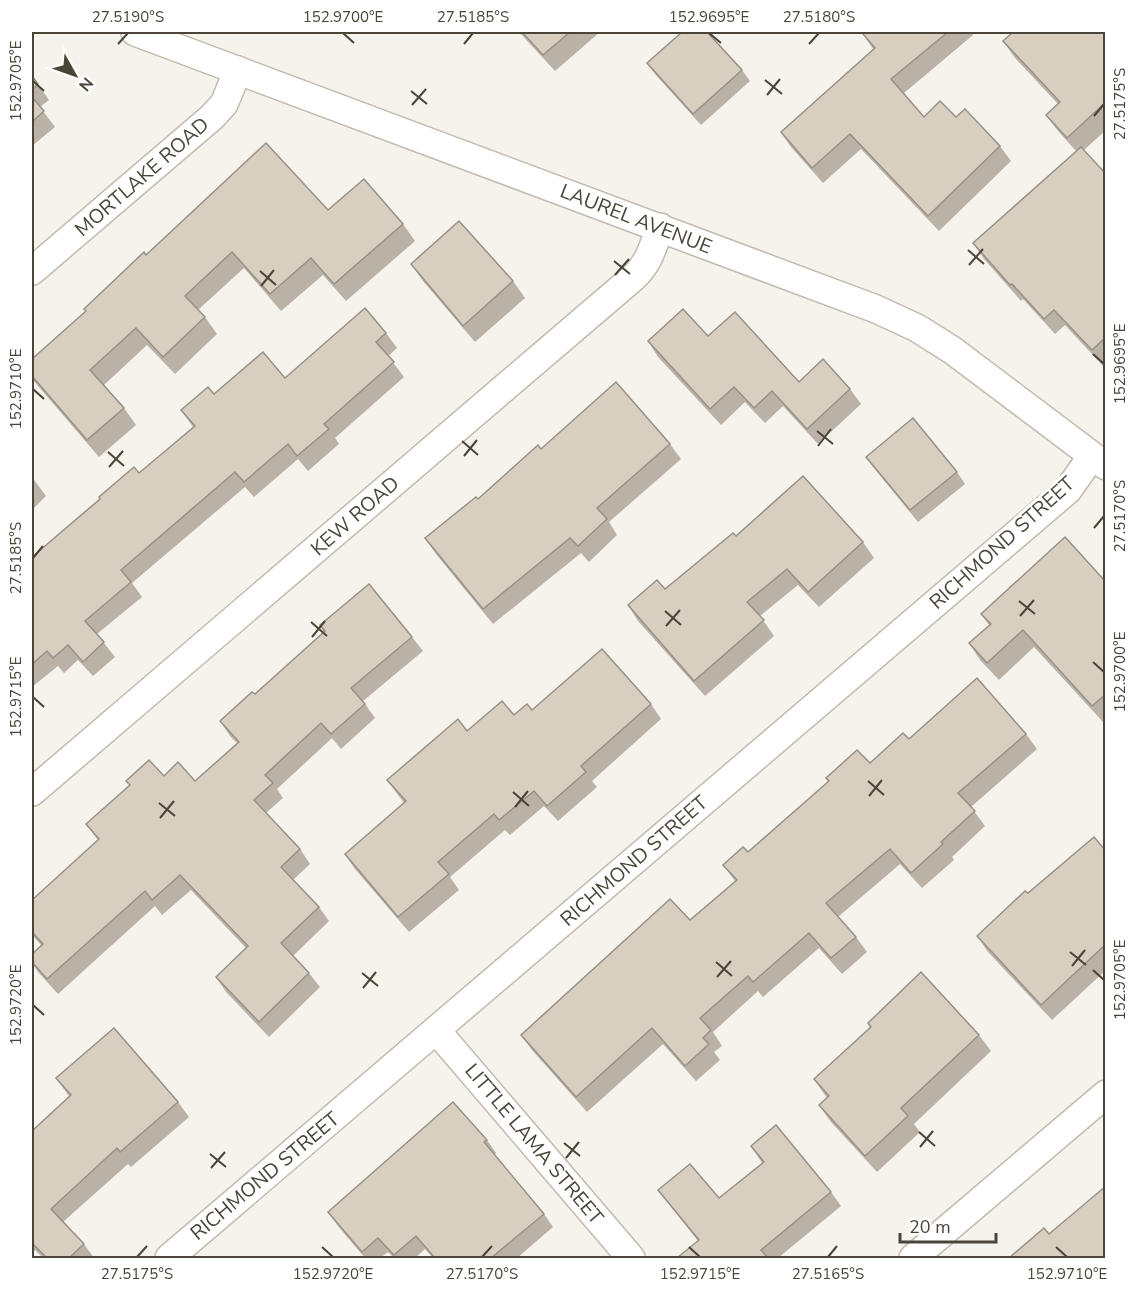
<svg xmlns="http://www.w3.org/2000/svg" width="1137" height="1290" font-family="'Nunito Sans',sans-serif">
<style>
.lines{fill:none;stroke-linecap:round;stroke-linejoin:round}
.street-casing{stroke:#c2bbae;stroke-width:30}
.street{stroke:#fff;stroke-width:27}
.wall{fill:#bab2a6}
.building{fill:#d8cfc1;stroke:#979187;stroke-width:1.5}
.ticks{fill:none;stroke:#4b4439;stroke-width:2}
.labels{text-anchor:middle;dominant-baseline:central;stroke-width:6;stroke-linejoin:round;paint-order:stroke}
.street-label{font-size:20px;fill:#4b4439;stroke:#fff}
.neatline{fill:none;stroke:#4b4439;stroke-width:2}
.ticks-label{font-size:15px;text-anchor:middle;fill:#4b4439}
</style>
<rect width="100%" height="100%" fill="#f6f3ec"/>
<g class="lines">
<defs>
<g id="street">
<polyline points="135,32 876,309 917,328 952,350 1106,466"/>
<polyline points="32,271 212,117 224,104 238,70"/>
<path d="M32,792L634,277C649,263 653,247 660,227"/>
<polyline points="436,1030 631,1258"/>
<polyline points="169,1258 1068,490 1092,456"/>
<polyline points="913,1258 1106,1094"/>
</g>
</defs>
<use href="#street" class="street-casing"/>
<use href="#street" class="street"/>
</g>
<g class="wall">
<polygon points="519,32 600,32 555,71"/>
<polygon points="866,32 971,32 973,35 904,93 924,117 956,117 1000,146 1011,161 939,231 861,149 823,183 791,147 781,132 873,49 863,34"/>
<polygon points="1106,32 1106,130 1084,150 1106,174 1106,363 1103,366 1065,325 1055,334 1023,299 1021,301 984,259 973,243 1076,151 1058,131 1046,115 1058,104 1015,58 1003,41"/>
<polygon points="647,63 742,70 750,81 701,125 655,74"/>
<polygon points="32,76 49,100 40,107 55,127 32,146"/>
<polygon points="328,210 403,224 415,241 346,301 323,275 281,311 244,268 198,310 205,317 217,334 175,374 147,345 104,385 124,408 136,425 99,457 32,379 32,359 86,311 146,255"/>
<polygon points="411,264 513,281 525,298 475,342 423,281"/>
<polygon points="386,333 397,348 388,356 404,377 335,438 339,444 308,471 298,459 254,497 245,487 132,583 142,597 97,634 115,657 93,676 78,660 64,673 58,666 32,687 32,557 139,473 193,427 181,410 214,394 285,378"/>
<polygon points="708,336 799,382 850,389 861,404 818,444 783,406 765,423 745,402 721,425 658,357 648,341"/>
<polygon points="670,444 681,459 609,522 617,535 589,562 581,553 493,624 436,554 425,538 478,499 541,449"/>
<polygon points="866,457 957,472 965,484 918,522 874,468"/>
<polygon points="32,477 46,496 32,510"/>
<polygon points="736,536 863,542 874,558 819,607 798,585 760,616 774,636 705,696 638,621 628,605 665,589"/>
<polygon points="1106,581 1106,721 1104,723 1034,647 999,680 980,660 969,643 989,625 981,614"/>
<polygon points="320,625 412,637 423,651 363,701 375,718 341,749 332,738 277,789 283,798 266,813 300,849 310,864 293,880 319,907 329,921 293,956 309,973 320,987 269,1037 226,992 216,977 246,948 191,890 162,915 155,906 58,994 38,972 32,963 32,954 41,945 32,935 32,900 98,840 86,824 130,786 126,781 164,776 195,781 237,743 230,736 220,721 255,694 324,632"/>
<polygon points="651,704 661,719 592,781 597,787 558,821 544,806 510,835 505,830 450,877 459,890 409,932 355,869 345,854 404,803 387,780 467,731 514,715 532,710"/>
<polygon points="1026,734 1037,749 971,807 985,826 952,857 954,860 922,888 900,864 838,917 856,937 867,952 842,974 819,948 763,997 758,991 713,1032 722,1046 714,1052 720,1060 696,1081 663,1044 587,1112 532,1050 521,1035 690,920 735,881 723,865 748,852 828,782 826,778 870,763 909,739"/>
<polygon points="1106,851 1106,970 1052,1020 988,952 977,936 1028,893"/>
<polygon points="868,1023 979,1035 991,1051 914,1124 920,1132 877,1172 831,1122 819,1105 827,1098 814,1079 870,1027"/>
<polygon points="56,1078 178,1102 189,1117 131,1167 128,1164 63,1222 84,1244 94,1258 43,1258 35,1250 32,1253 32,1131 69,1096"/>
<polygon points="487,1140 496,1153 495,1155 544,1214 553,1227 517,1258 433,1258 425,1249 415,1258 394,1258 388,1252 380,1258 365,1258 338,1226 328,1212"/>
<polygon points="751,1146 831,1192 841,1206 778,1258 677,1258 698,1241 669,1204 658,1190 719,1198 762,1163"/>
</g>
<g class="building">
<polygon points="522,32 570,32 543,55"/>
<polygon points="682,32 707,32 742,70 693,114 647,63"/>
<polygon points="866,32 948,32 891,79 924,117 940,101 956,117 965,109 1000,146 928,216 850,134 812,168 781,132 875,48 863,34"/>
<polygon points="1013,32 1106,32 1106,102 1067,138 1046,115 1060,102 1003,41"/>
<polygon points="32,76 38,84 32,90"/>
<polygon points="32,97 44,111 32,122"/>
<polygon points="266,143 328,210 364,179 403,224 334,284 311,258 270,294 232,252 185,296 205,317 163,357 136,328 90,370 124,408 87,440 32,376 32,359 86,311 84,309 144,252 146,255"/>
<polygon points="1081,147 1106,174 1106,337 1092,350 1054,310 1044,319 1012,284 1010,285 973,243"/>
<polygon points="459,221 513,281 463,326 411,264"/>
<polygon points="365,308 386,333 376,342 394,362 324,424 329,429 297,456 288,444 244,482 235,472 121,570 131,582 85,621 104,642 83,662 68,645 53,658 47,651 32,664 32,557 100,499 99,497 134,467 139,473 195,426 181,410 208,387 214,394 263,352 285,378"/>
<polygon points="683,309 708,336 735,312 799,382 823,359 850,389 807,429 772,391 754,408 734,387 710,409 648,341"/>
<polygon points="616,382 670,444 597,508 607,519 578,546 570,538 483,609 425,538 476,497 478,499 538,445 541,449"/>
<polygon points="913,418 957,472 910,510 866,457"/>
<polygon points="803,476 863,542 808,592 787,569 747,602 764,620 694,681 628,605 657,580 665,589 733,533 736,536"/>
<polygon points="1065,537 1105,581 1106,581 1106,694 1092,706 1023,630 987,663 969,643 991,624 981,614"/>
<polygon points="369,584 412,637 351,688 365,704 331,734 321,723 265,775 273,783 254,800 300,849 281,867 319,907 281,943 309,973 259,1022 216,977 248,946 180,875 152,900 145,891 47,979 32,962 32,954 43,944 32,932 32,900 99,839 86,824 130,785 126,781 149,760 164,776 178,762 195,781 239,742 220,721 252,692 255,694 325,631 320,625"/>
<polygon points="602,649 651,704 581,766 586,772 547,806 534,791 499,820 494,814 438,862 449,874 398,917 345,854 406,801 387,780 458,719 467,731 502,701 514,715 527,704 532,710"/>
<polygon points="977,678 1026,734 958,793 975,811 941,842 943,844 911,873 890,849 826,903 856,937 831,958 809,933 753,982 748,976 700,1018 711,1030 703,1038 709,1044 685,1066 652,1028 576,1097 521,1035 670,899 690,920 737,880 723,865 743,847 748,852 829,781 826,778 857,750 870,763 903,733 909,739"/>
<polygon points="1094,837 1106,851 1106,944 1041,1005 977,936 1025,891 1028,893"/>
<polygon points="921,972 979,1035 901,1108 908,1116 865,1156 819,1105 829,1096 814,1079 871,1027 868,1023"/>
<polygon points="114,1028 178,1102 120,1152 117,1148 51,1209 84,1244 69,1258 47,1258 32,1243 32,1131 71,1095 56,1078"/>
<polygon points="453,1102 487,1140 484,1142 544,1214 491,1258 435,1258 416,1236 394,1255 378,1238 362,1252 328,1212"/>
<polygon points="776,1125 831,1192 761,1250 768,1258 677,1258 699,1240 658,1190 690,1164 719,1198 764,1162 751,1146"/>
<polygon points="1106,1186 1106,1258 1009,1258 1044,1228 1049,1234"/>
</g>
<path class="ticks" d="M343,33L354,43M709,33L721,43M118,44L128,33M464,44L473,33M809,44L819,33M765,80L782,94M33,81L44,91M411,91L427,104M767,95L780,79M412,105L426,89M1094,116L1104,104M968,250L984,264M614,261L630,274M969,265L983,249M260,271L276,285M615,275L629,259M261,286L274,270M1093,354L1104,364M33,389L44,399M817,431L833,444M462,441L478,455M818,446L831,429M108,452L124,466M464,456L477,440M109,467L123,451M1094,528L1104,516M33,558L43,546M1019,601L1035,614M665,611L681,625M1020,616L1034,600M311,622L327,636M666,626L680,610M312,637L325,621M1093,662L1104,672M33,697L44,707M868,781L884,795M513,792L529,806M869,796L882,780M159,803L175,816M515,807L528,791M160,818L174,801M1070,952L1086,965M716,962L732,976M1072,966L1085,950M1093,970L1104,980M362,973L378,986M717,977L731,961M363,988L376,972M33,1005L44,1015M919,1132L935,1146M564,1143L580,1156M920,1147L933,1131M210,1154L226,1167M566,1158L579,1142M211,1168L225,1152M322,1247L333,1257M689,1247L700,1257M1056,1247L1067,1257M137,1257L147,1246M482,1257L492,1246M828,1257L837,1246"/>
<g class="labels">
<g class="street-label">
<text transform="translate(142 177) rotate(-41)">MORTLAKE ROAD</text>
<text transform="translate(636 219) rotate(21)">LAUREL AVENUE</text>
<text transform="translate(355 516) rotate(-41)">KEW ROAD</text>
<text transform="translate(1002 543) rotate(-42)">RICHMOND STREET</text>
<text transform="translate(634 861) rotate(-41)">RICHMOND STREET</text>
<text transform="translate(534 1144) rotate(50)">LITTLE LAMA STREET</text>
<text transform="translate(265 1176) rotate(-40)">RICHMOND STREET</text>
</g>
</g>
<rect width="1137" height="1290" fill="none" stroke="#ffffff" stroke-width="66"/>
<g transform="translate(75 75) rotate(130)" stroke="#ffffff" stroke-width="4.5" paint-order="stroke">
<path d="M0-4.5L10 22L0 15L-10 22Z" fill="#4b4439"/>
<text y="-9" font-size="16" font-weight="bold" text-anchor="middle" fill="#4b4439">N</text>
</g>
<path d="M900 1233v9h96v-9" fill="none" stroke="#4b4439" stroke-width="3"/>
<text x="909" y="1233" font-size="18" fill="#4b4439" stroke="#ffffff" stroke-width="4.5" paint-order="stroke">20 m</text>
<rect x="33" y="33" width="1071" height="1224" class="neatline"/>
<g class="ticks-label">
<text x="128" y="22">27.5190°S</text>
<text x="343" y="22">152.9700°E</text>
<text x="473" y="22">27.5185°S</text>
<text x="709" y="22">152.9695°E</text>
<text x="819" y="22">27.5180°S</text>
<text transform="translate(16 81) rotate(-90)" y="5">152.9705°E</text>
<text transform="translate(1120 104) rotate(-90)" y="5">27.5175°S</text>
<text transform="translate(1120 364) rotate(-90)" y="5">152.9695°E</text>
<text transform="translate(16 389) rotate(-90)" y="5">152.9710°E</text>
<text transform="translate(1120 516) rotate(-90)" y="5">27.5170°S</text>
<text transform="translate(16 558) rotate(-90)" y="5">27.5185°S</text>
<text transform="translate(1120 672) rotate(-90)" y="5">152.9700°E</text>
<text transform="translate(16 697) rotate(-90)" y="5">152.9715°E</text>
<text transform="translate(1120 980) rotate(-90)" y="5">152.9705°E</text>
<text transform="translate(16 1005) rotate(-90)" y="5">152.9720°E</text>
<text x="137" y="1279">27.5175°S</text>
<text x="333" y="1279">152.9720°E</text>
<text x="482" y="1279">27.5170°S</text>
<text x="700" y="1279">152.9715°E</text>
<text x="828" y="1279">27.5165°S</text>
<text x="1067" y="1279">152.9710°E</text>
</g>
</svg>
